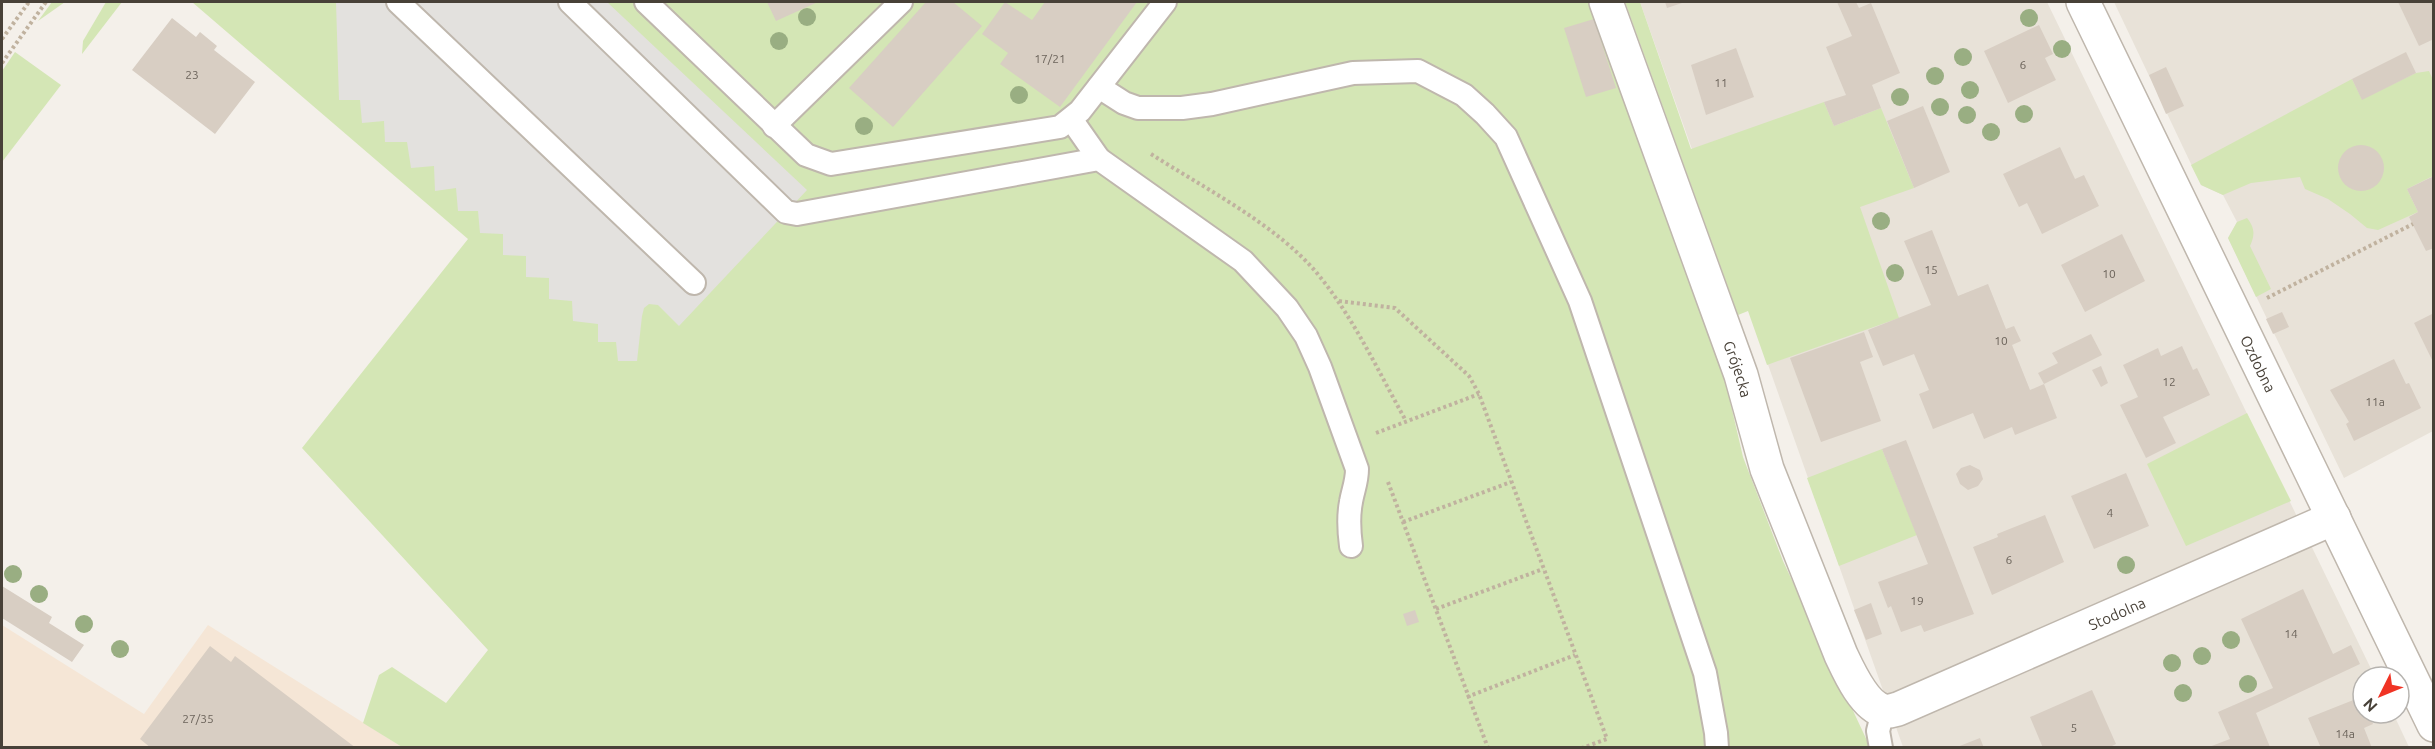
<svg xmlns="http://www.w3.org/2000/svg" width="2435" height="749" font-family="Ubuntu,sans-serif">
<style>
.residential{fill:#e8e2d8}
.commercial{fill:#f5e6d6}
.green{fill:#d4e6b5}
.parking{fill:#e3e1de}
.building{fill:#d8cec3}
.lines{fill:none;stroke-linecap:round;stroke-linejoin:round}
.service-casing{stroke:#bfb7ad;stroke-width:26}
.minor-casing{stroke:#bfb7ad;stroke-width:36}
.path{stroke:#c0b29f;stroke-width:4;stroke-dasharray:3 3;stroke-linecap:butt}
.service{stroke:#fff;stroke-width:22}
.minor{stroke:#fff;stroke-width:33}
.tree{fill:#99ae82}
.labels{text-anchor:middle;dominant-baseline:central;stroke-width:4.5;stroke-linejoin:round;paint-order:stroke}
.number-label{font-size:12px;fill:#6c645b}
.street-label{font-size:15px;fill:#484138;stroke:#fff}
</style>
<rect width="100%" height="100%" fill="#f4f0ea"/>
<g class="residential">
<polygon points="1640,2 2047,2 2375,677 2363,677 2363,713 2393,713 2409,747 1903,747"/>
<polygon points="2114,2 2433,2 2433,431 2344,478 2228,238 2237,222 2223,195 2201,185"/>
</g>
<polygon class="commercial" points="2,625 144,714 208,625 402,747 2,747"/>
<g class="green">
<polygon points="52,2 65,2 38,21"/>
<polygon points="106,2 122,2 82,54 83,41"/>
<polygon points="192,2 1589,2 1596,11 1714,332 1743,457 1783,561 1870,747 402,747 363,723 379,675 392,667 446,703 488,650 302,448 468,239"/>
<polygon points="1625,2 1640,2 1691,149 1824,102 1834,126 1881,108 1914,188 1860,207 1899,318 1767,365 1748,311 1738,315"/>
<polygon points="15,52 61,85 2,162 2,71"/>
<polygon points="2429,71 2433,80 2433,176 2407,189 2418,212 2378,230 2367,228 2350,214 2328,199 2305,189 2300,177 2251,183 2223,195 2201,185 2191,165 2352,79 2362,99 2416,73"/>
<path d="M2247,218C2255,228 2255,235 2250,246L2271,289L2256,297L2228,238L2237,222Z"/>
<polygon points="2247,413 2291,501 2186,546 2147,464"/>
<polygon points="1882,449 1917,535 1839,566 1807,478"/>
</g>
<polygon class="parking" points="336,2 607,2 807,190 679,326 658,305 649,304 644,308 642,316 637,361 618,361 616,342 598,342 598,324 573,321 572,301 549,299 549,278 526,277 526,256 503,255 503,234 480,233 478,211 458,211 456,188 435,191 434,166 411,168 407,142 385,142 384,121 362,123 360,100 339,100"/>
<g class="building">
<polygon points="767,2 818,2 776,21"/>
<polygon points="926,2 953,2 982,26 893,127 849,88"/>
<polygon points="1005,2 1032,20 1045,2 1137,2 1060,107 1000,64 1008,53 982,34"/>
<polygon points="1665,2 1685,2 1667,8"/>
<polygon points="1837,2 1856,2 1859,8 1871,3 1900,73 1872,85 1881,108 1834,126 1824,102 1846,95 1826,47 1852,36"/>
<polygon points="2398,2 2431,2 2434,6 2434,39 2419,46"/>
<polygon points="172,18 196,37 200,32 217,46 214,50 255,82 215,134 132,70"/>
<polygon points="1594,19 1616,88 1586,97 1564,28"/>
<polygon points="2039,25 2053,54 2045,58 2056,80 2008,103 1984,51"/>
<polygon points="1736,48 1754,97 1706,115 1691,65"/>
<polygon points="2406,52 2416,73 2362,100 2352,79"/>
<polygon points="2166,67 2184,106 2166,114 2149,75"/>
<polygon points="1923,106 1950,172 1914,188 1887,121"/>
<circle cx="2361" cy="168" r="23"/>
<polygon points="2060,147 2075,179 2084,175 2099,206 2042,234 2027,203 2019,207 2003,174"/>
<polygon points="2434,176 2434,248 2426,251 2409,217 2418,212 2407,189"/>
<polygon points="1932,230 1958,296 1988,284 2006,329 2014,326 2021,341 2012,345 2030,390 2044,384 2057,418 2015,435 2012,427 1984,439 1973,413 1933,429 1919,394 1929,390 1914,354 1883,366 1868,330 1931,305 1904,241"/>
<polygon points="2122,234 2145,281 2085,312 2061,265"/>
<polygon points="2282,312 2289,327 2273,334 2266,319"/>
<polygon points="2434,313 2434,364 2414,323"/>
<polygon points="1864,332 1873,357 1860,362 1881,421 1821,442 1790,358"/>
<polygon points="2091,334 2102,355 2044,384 2038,373 2058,363 2052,353"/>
<polygon points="2182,346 2193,370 2197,368 2210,395 2163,417 2176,443 2146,458 2120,405 2138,397 2123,365 2158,348 2161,356"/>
<polygon points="2394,359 2406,384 2409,383 2421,408 2354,441 2346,424 2349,422 2330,390"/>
<polygon points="2101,366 2108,383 2101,387 2092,370"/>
<polygon points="1906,440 1974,614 1924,632 1921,625 1901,632 1891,606 1888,608 1878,582 1928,564 1882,449"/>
<polygon points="1970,465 1980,470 1983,479 1978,486 1968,490 1960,484 1956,474 1961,468"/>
<polygon points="2126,473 2149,526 2094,549 2071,496"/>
<polygon points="2045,515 2064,562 1992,595 1973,547 1998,537 1997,534"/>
<polygon points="2,586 52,617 49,623 84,645 72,662 2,618"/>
<polygon points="2303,589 2333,654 2351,645 2360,664 2256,713 2270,747 2209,747 2230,739 2218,712 2273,688 2241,619"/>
<polygon points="1871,603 1882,634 1866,640 1854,610"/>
<polygon points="1415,610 1419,622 1407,626 1403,614"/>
<polygon points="210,646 231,662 235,656 356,748 151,748 140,739"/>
<polygon points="2092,690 2116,744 2108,748 2043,748 2030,717"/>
<polygon points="2361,697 2363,713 2369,713 2373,724 2364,728 2372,748 2321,748 2308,718"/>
<polygon points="1980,738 1984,748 1957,748 1957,747"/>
</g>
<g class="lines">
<defs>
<g id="service">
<polyline points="398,2 694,283"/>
<path d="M570,2L786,212L797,214L1099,159L1243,261L1287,308L1306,336L1320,367L1357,469C1357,482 1353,490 1351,502C1348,517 1349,531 1351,546"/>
<polyline points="646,2 806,155 831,164 1060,127 1080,111 1165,2"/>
<polyline points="1099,87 1124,103 1138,108 1182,108 1212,104 1353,73 1418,71 1464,95 1485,114 1506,137 1580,301 1705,673 1716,733 1717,748"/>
<polyline points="1071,119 1099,159"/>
<polyline points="774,126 901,2"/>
<polyline points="1881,748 1878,731 1883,711"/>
</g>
<g id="minor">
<path id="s1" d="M1606,2L1741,375L1767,469L1841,655C1849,672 1864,706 1884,711C1889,712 1894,710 1898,709L2334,518"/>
<path id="s2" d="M2083,2L2434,725"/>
</g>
</defs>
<use href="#service" class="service-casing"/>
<use href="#minor" class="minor-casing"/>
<g class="path">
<polyline points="2,39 29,2"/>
<polyline points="2,63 46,2"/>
<path d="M1151,154C1204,188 1275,224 1316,272C1353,316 1378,371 1406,421"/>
<polyline points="2267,298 2413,224"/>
<polyline points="1339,301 1395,308 1469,376 1479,394 1607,739 1582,748"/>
<polyline points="1376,433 1479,394"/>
<polyline points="1388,482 1488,748"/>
<polyline points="1403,522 1511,482"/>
<polyline points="1436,609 1543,569"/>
<polyline points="1467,697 1575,655"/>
</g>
<use href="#service" class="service"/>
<use href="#minor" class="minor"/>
</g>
<g class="tree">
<circle cx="807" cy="17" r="9"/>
<circle cx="2029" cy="18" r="9"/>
<circle cx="779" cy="41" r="9"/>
<circle cx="2062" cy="49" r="9"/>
<circle cx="1963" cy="57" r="9"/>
<circle cx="1935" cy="76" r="9"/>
<circle cx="1970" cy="90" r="9"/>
<circle cx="1019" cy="95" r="9"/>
<circle cx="1900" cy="97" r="9"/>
<circle cx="1940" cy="107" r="9"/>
<circle cx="2024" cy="114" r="9"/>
<circle cx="1967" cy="115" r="9"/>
<circle cx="864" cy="126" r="9"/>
<circle cx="1991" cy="132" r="9"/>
<circle cx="1881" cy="221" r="9"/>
<circle cx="1895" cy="273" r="9"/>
<circle cx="2126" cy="565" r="9"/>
<circle cx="13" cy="574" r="9"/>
<circle cx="39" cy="594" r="9"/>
<circle cx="84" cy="624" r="9"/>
<circle cx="2231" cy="640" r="9"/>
<circle cx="120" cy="649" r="9"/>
<circle cx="2202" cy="656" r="9"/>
<circle cx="2172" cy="663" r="9"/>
<circle cx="2248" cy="684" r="9"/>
<circle cx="2183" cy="693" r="9"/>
</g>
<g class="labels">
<g class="number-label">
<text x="1050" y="58">17/21</text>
<text x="2023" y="64">6</text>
<text x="192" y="74">23</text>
<text x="1721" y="82">11</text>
<text x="1931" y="269">15</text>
<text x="2109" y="273">10</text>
<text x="2001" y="340">10</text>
<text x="2169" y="381">12</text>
<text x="2375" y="401">11a</text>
<text x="2110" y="512">4</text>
<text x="2009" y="559">6</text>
<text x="1917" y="600">19</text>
<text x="2291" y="633">14</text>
<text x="198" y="718">27/35</text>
<text x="2074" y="727">5</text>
<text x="2345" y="733">14a</text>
</g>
<g class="street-label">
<text stroke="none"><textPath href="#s2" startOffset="402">Ozdobna</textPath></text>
<text stroke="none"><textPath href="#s1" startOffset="390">Grójecka</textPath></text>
<text stroke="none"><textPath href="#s1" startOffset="1020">Stodolna</textPath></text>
</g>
</g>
<rect width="2435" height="749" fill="none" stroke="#484138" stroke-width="6"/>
<g transform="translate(2381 695) rotate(227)"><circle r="28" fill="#ffffff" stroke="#b6b3af" stroke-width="1.5"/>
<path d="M0-4.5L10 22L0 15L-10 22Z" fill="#f03425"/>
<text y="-9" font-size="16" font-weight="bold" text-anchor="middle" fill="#484138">N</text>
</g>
</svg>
